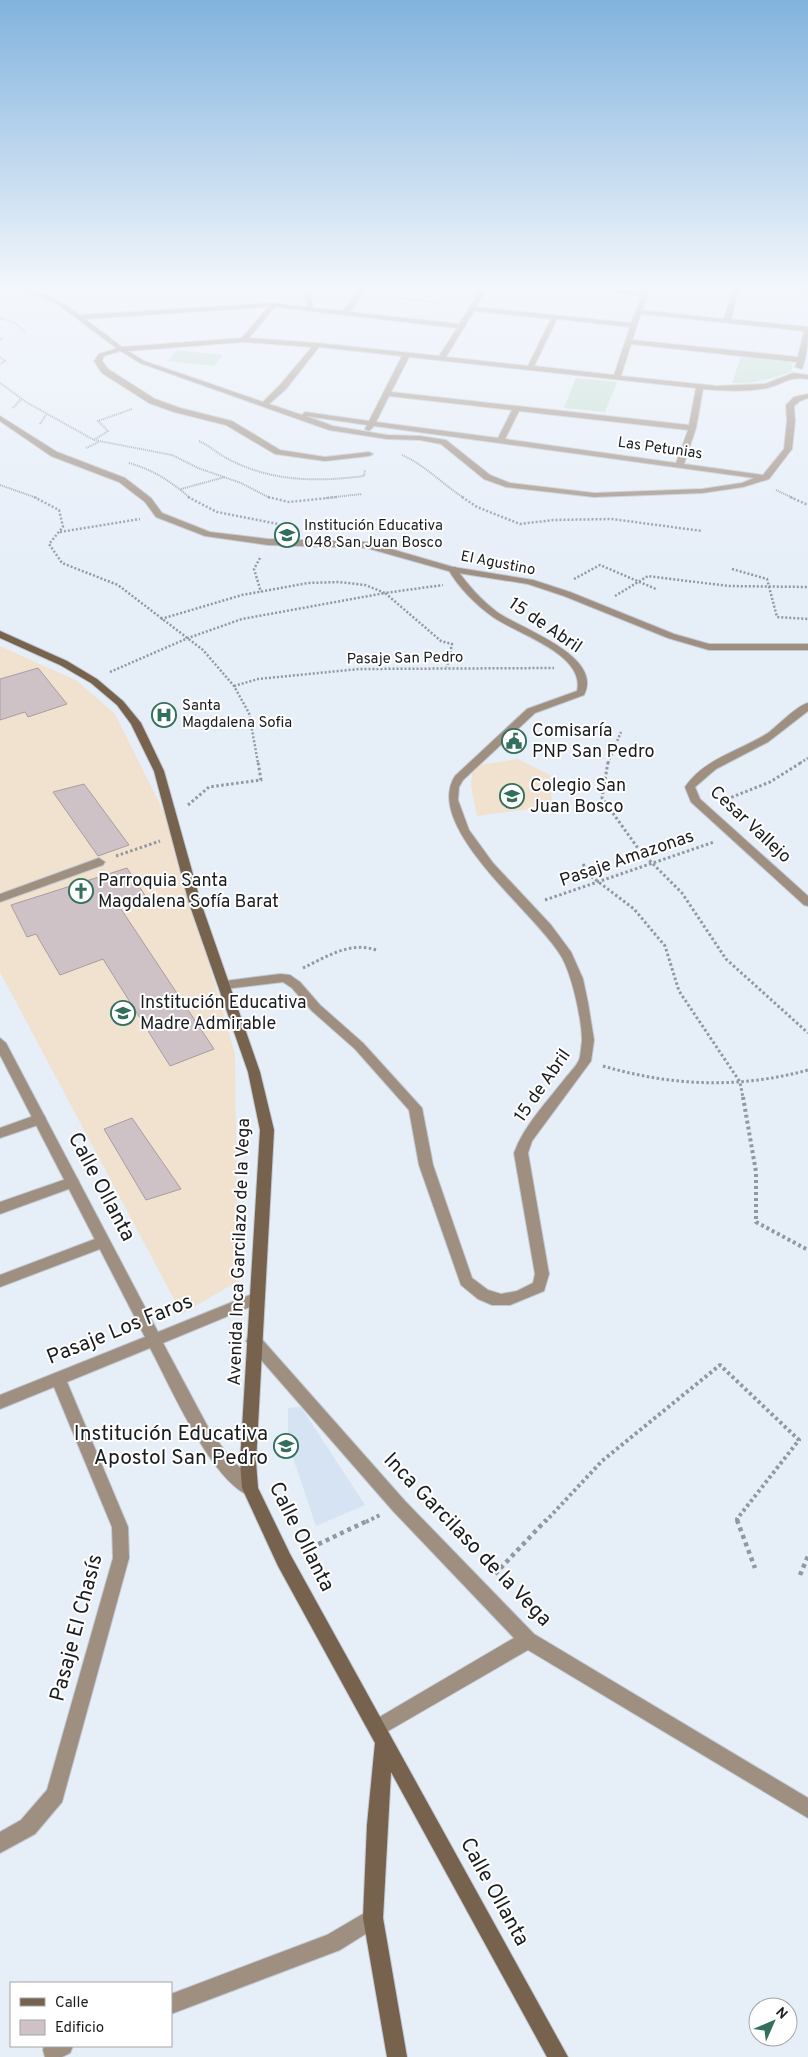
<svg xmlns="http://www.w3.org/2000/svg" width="808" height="2057" font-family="Overpass,sans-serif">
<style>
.built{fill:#d6e3f2}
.education{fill:#f1e1cf}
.green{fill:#c1ddcc}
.building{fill:#cfc2c7;stroke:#a99da1}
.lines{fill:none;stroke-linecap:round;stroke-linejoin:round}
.lane-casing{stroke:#c1c8d1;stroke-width:2}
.street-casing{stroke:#c1c8d1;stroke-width:2}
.secondary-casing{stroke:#c1c8d1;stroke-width:2}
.path-far4{stroke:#92989f;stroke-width:2;stroke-dasharray:1 1;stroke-linecap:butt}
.path-far3{stroke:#92989f;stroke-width:2.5;stroke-dasharray:2 2;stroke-linecap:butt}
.path-far2{stroke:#92989f;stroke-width:3;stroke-dasharray:2.5 2.5;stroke-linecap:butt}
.path-far1{stroke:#92989f;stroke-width:4;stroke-dasharray:3 3;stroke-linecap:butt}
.path{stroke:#92989f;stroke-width:4.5;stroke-dasharray:4 4;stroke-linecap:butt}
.lane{fill:#9e8f81;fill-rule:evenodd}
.street{fill:#9e8f81;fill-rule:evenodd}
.secondary{fill:#77624e;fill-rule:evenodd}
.labels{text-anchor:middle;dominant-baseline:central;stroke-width:4;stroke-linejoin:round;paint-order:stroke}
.far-street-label{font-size:15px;fill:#1a1d20;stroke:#fff}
.far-poi-label{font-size:15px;fill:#1a1d20;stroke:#fff;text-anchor:start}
.street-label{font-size:18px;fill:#1a1d20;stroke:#fff}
.poi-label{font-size:18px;fill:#1a1d20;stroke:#fff;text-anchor:start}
.near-street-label{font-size:21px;fill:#1a1d20;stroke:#fff}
.near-poi-label{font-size:21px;fill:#1a1d20;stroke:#fff;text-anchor:end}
</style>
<rect width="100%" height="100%" fill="#e6eef8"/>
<polygon class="built" points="301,1407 365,1505 316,1526 288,1443 288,1408"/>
<g class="education">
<polygon points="70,288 280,288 280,289 70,300"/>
<polygon points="0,646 77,681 115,714 168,820 235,1054 238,1281 182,1314 0,972"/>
<polygon points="518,759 550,775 552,806 477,816 471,786 473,766"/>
</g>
<g class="green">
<polygon points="177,350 223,355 214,366 167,361"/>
<path d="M741,357L782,360L793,364L791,372C771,379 753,384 732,383Z"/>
<polygon points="576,378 617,382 605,412 564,408"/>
</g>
<g class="building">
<polygon points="38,668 67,704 28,717 25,712 0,720 0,679"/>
<polygon points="84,784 129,845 98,856 53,792"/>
<polygon points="127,868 146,897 119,906 214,1049 170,1066 103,959 60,975 36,934 27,937 11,905"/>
<polygon points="132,1118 181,1189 146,1200 104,1129"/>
</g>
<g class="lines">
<defs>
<g id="lane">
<polygon points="121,347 124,349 123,350 104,356 102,361 108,369 155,399 180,408 232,421 280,450 325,457 369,452 373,454 369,456 325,461 275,454 226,425 174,412 149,403 102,373 94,361 99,354"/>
<path d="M449,567H455C467,584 481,600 497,612C521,629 604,656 584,695L535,713L463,780L459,787L458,800L469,830L493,863L551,925L571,952L583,979L588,1003L594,1040L591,1061L532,1141L528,1153L549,1274L544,1291L510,1305H492L478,1299L461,1285L419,1165L409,1110L355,1049L312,1011L292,988L283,982L225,989L219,985L225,981L280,974L290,975L300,982L320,1005L363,1043L422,1108L433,1165L472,1278L488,1290L501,1294L517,1291L533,1283L535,1274L514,1153C524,1126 545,1104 563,1081C568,1074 576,1067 579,1060C581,1055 581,1046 582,1041C582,1020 572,974 561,956C537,914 422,827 455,776L527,709L577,691C586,654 517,634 493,617C475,604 459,588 448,569Z"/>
<polygon points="99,858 105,862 103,865 0,902 0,894"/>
<polygon points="39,1114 44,1115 46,1119 44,1123 0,1138 0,1128"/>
<polygon points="72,1177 77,1178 79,1182 77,1186 0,1214 0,1202"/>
<polygon points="103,1236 108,1238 110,1242 108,1246 0,1287 0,1275"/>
<polygon points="373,1908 380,1911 383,1918 380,1925 340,1950 171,2014 171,1994 327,1935"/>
<polygon points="44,2046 73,2046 70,2053 62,2057 45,2057 43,2050"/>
</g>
<g id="street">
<path d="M16,288C39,288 61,301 80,315L273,303L307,307L304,288H310L313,308L343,311L361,288H367L350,312L459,324L482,288H488L476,307L631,323L642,296L584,288L643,292L645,288H651L642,310L724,319L733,288H739L731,319L808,327C808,342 807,356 802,369L795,367L797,362L631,344L621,376L717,386L765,384L793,373L808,375V379C787,376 785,384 767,388C747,392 723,391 703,389L696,428L684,464L763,475L784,449L787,421L786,405L794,397L808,394V398L800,401L794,406L795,421L792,449L769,479L743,487L702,493L594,497L506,487L484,479L441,444L420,440L387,439L329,430L140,363L119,350L56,303ZM268,307L242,338L122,347L85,319ZM275,307L457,328L439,356L317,343L249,338ZM474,311L551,319L528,366L446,357ZM641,314L804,331L798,357L632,340ZM557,319L630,327L614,375L534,366ZM244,342L312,347L280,385L263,402L144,361L128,351ZM319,347L402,356L369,421L305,412L302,415L269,404L286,389ZM409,357L696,388L689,425L391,392ZM389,396L512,410L498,438L376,422ZM519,411L688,430L676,463L505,439ZM306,416L367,425L365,429L369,431L374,426L754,478L742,483L702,489L594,493L510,483L490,475L446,440L420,436L387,435L333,426Z"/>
<polygon points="786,288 808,288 808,292"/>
<polygon points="0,416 57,452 125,478 151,498 162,513 210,532 268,539 367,542 453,567 533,580 570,592 674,634 709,644 808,644 808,650 709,650 668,638 564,596 528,584 452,572 367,548 268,545 205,536 156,517 145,502 119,482 51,456 0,421"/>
<path d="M808,703V711L768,742L716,769L695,787L700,799L808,896V906L804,905L691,802L685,787C705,758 740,751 768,733C779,725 796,706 808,703Z"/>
<path d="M0,1038L6,1043L158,1332L257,1292L262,1294L264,1298L262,1302L163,1343L209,1429L231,1459L256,1483L258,1488L256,1493L250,1496C211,1481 170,1385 150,1348L67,1382L128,1527L129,1558L62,1802L35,1834L0,1853V1832L21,1820L47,1790L113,1558L112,1527L54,1387L0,1409V1395L145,1337L0,1055Z"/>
<polygon points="254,1334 259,1336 405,1501 534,1634 808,1798 808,1818 528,1650 383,1734 377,1737 371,1734 368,1728 371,1722 514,1638 393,1511 249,1346 246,1341 249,1336"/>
</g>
<polygon id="secondary" points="0,631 67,661 97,679 123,701 141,723 164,771 201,903 260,1072 274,1130 256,1462 258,1488 290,1554 568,2057 547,2057 391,1772 383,1918 407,2057 387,2057 363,1918 367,1825 375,1743 278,1566 242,1488 240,1462 260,1130 248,1072 189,903 154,771 131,724 117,705 91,683 60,665 0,638"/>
</defs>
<use href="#lane" class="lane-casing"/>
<use href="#street" class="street-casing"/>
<use href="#secondary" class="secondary-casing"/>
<g class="path-far4">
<polyline points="404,288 447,292"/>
<polyline points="380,291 396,293"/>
<polyline points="393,298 440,302"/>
<polyline points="0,318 15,323 25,332"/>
<polyline points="0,339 3,338"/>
<polyline points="0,357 5,361 0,364"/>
<polyline points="0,383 26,402 94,440 172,455 198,468 241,483 270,498"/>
<polyline points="13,408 21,399"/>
<polyline points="40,424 46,415"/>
<polyline points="94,440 108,431 98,421 132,409"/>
<path d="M199,441C210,446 218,454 228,459C272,482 317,482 364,476L365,470"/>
<polyline points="86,448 99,442"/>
<path d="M402,455C425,465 442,484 464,498"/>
<path d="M129,463C153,470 171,481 190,498"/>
<polyline points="0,485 37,498"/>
<polyline points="181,489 225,477"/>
<polyline points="776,490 793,498"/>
<polyline points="326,498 362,494"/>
</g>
<g class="path-far3">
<polyline points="34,497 59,510 63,527 49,544 62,563 118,585 203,650 234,686 249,713 258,763"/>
<polyline points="188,497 217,512 278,524"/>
<polyline points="268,497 289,502 337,497"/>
<polyline points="462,497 477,507 520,524 553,520 612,519 702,531"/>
<polyline points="790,497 808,505"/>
<polyline points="60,532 140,519"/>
<polyline points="260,558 254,569 261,592"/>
<polyline points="732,569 767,579 777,617 808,619"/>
<polyline points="574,579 600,565 656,589"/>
<polyline points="615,596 648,576 728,586 808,587"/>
<polyline points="161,619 242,595 308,583 339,582 365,585 385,593 443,585"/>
<polyline points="110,672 188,638 242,619 385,593 441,641 452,644 447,667"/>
<polyline points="234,686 258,679 359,669 554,668"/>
<polyline points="608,763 621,732"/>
<polyline points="800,763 808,758"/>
</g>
<g class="path-far2">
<polyline points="608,762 602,798 640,851 682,893 726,959 808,1033"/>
<polyline points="722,801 770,782 802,762"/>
<polyline points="188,805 209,787 261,780 258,762"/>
<polyline points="116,856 160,841"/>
<polyline points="583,864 592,877 634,909 665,946 679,991 740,1082 743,1098"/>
<polyline points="545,900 714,842"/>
<path d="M303,968C326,957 350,941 376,950"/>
<path d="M603,1066C671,1086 739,1089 808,1070"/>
</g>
<g class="path-far1">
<polyline points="743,1097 756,1172 756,1222 808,1250"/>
<polyline points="366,1522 380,1515"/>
<polyline points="545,1522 602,1461 720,1365 799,1440 737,1519 738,1522"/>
</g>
<g class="path">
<polyline points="737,1520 755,1568"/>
<polyline points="304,1551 369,1520"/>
<polyline points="495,1574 546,1520"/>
<polyline points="800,1575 808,1556"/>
</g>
<use href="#lane" class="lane"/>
<use href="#street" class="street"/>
<use href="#secondary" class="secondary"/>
</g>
<linearGradient id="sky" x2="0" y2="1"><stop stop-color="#81b3dd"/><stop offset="0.5" stop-color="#f4f7fc"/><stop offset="1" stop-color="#f4f7fc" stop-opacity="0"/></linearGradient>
<rect width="808" height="576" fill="url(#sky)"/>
<defs>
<symbol id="school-ring" viewBox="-11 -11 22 22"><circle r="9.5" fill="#fff" stroke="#33705b" stroke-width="1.5"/><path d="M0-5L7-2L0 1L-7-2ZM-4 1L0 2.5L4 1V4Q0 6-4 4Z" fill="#33705b"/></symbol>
<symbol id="hospital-ring" viewBox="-11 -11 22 22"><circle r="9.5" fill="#fff" stroke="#33705b" stroke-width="1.5"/><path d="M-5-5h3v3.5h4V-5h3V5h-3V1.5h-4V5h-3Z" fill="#33705b"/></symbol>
<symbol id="civic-ring" viewBox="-11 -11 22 22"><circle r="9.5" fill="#fff" stroke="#33705b" stroke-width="1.5"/><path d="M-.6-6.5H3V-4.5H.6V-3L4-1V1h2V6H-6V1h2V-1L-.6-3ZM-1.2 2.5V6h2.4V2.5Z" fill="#33705b"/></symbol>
<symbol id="church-ring" viewBox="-11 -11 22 22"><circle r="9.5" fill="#fff" stroke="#33705b" stroke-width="1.5"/><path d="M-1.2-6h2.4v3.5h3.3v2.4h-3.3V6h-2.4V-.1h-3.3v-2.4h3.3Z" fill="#33705b"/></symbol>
</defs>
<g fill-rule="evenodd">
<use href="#school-ring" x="273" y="521" width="28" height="28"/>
<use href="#hospital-ring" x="150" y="701" width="28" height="28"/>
<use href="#civic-ring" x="500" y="727" width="28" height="28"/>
<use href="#school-ring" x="498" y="782" width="28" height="28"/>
<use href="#church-ring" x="67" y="877" width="28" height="28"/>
<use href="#school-ring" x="109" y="999" width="28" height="28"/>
<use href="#school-ring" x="272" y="1432" width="28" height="28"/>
</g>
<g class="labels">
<g class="far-street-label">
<text transform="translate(660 449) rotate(8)">Las Petunias</text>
<text transform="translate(498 564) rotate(11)">El Agustino</text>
<text transform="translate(405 659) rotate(-1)">Pasaje San Pedro</text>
</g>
<g class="far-poi-label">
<text x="304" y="526">Institución Educativa<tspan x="304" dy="17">048 San Juan Bosco</tspan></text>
<text x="182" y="706">Santa<tspan x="182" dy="17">Magdalena Sofia</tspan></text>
</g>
<g class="street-label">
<text transform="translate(545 626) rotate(34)">15 de Abril</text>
<text transform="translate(750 825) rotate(43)">Cesar Vallejo</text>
<text transform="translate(627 859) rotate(-19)">Pasaje Amazonas</text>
<text transform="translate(543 1086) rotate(-55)">15 de Abril</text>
<text transform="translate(240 1252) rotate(-88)">Avenida Inca Garcilazo de la Vega</text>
</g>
<g class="poi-label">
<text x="532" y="731">Comisaría<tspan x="532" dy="21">PNP San Pedro</tspan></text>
<text x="530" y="786">Colegio San<tspan x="530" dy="21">Juan Bosco</tspan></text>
<text x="98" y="881">Parroquia Santa<tspan x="98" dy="21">Magdalena Sofía Barat</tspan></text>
<text x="140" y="1003">Institución Educativa<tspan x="140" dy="21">Madre Admirable</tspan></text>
</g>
<g class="near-street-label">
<text transform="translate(101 1187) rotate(62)">Calle Ollanta</text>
<text transform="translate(120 1330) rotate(-22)">Pasaje Los Faros</text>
<text transform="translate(301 1537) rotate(63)">Calle Ollanta</text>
<text transform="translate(467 1540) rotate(46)">Inca Garcilaso de la Vega</text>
<text transform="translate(77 1628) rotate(-75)">Pasaje El Chasís</text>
<text transform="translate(494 1892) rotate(61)">Calle Ollanta</text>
</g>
<g class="near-poi-label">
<text x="268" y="1434">Institución Educativa<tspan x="268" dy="24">Apostol San Pedro</tspan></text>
</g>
</g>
<rect x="10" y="1982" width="162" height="65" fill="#ffffff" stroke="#a3a5a6"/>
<rect x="20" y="1998" width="25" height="8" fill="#77624e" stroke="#a3a5a6"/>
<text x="55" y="2007" font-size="15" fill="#1a1d20">Calle</text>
<rect x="20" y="2020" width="25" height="15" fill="#cfc2c7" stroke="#a3a5a6"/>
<text x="55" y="2032" font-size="15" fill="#1a1d20">Edificio</text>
<g transform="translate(773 2022) rotate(45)"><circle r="24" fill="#ffffff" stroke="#a3a5a6"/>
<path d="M0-4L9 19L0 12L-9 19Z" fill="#33705b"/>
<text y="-8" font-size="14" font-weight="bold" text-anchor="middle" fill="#1a1d20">N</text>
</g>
</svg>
